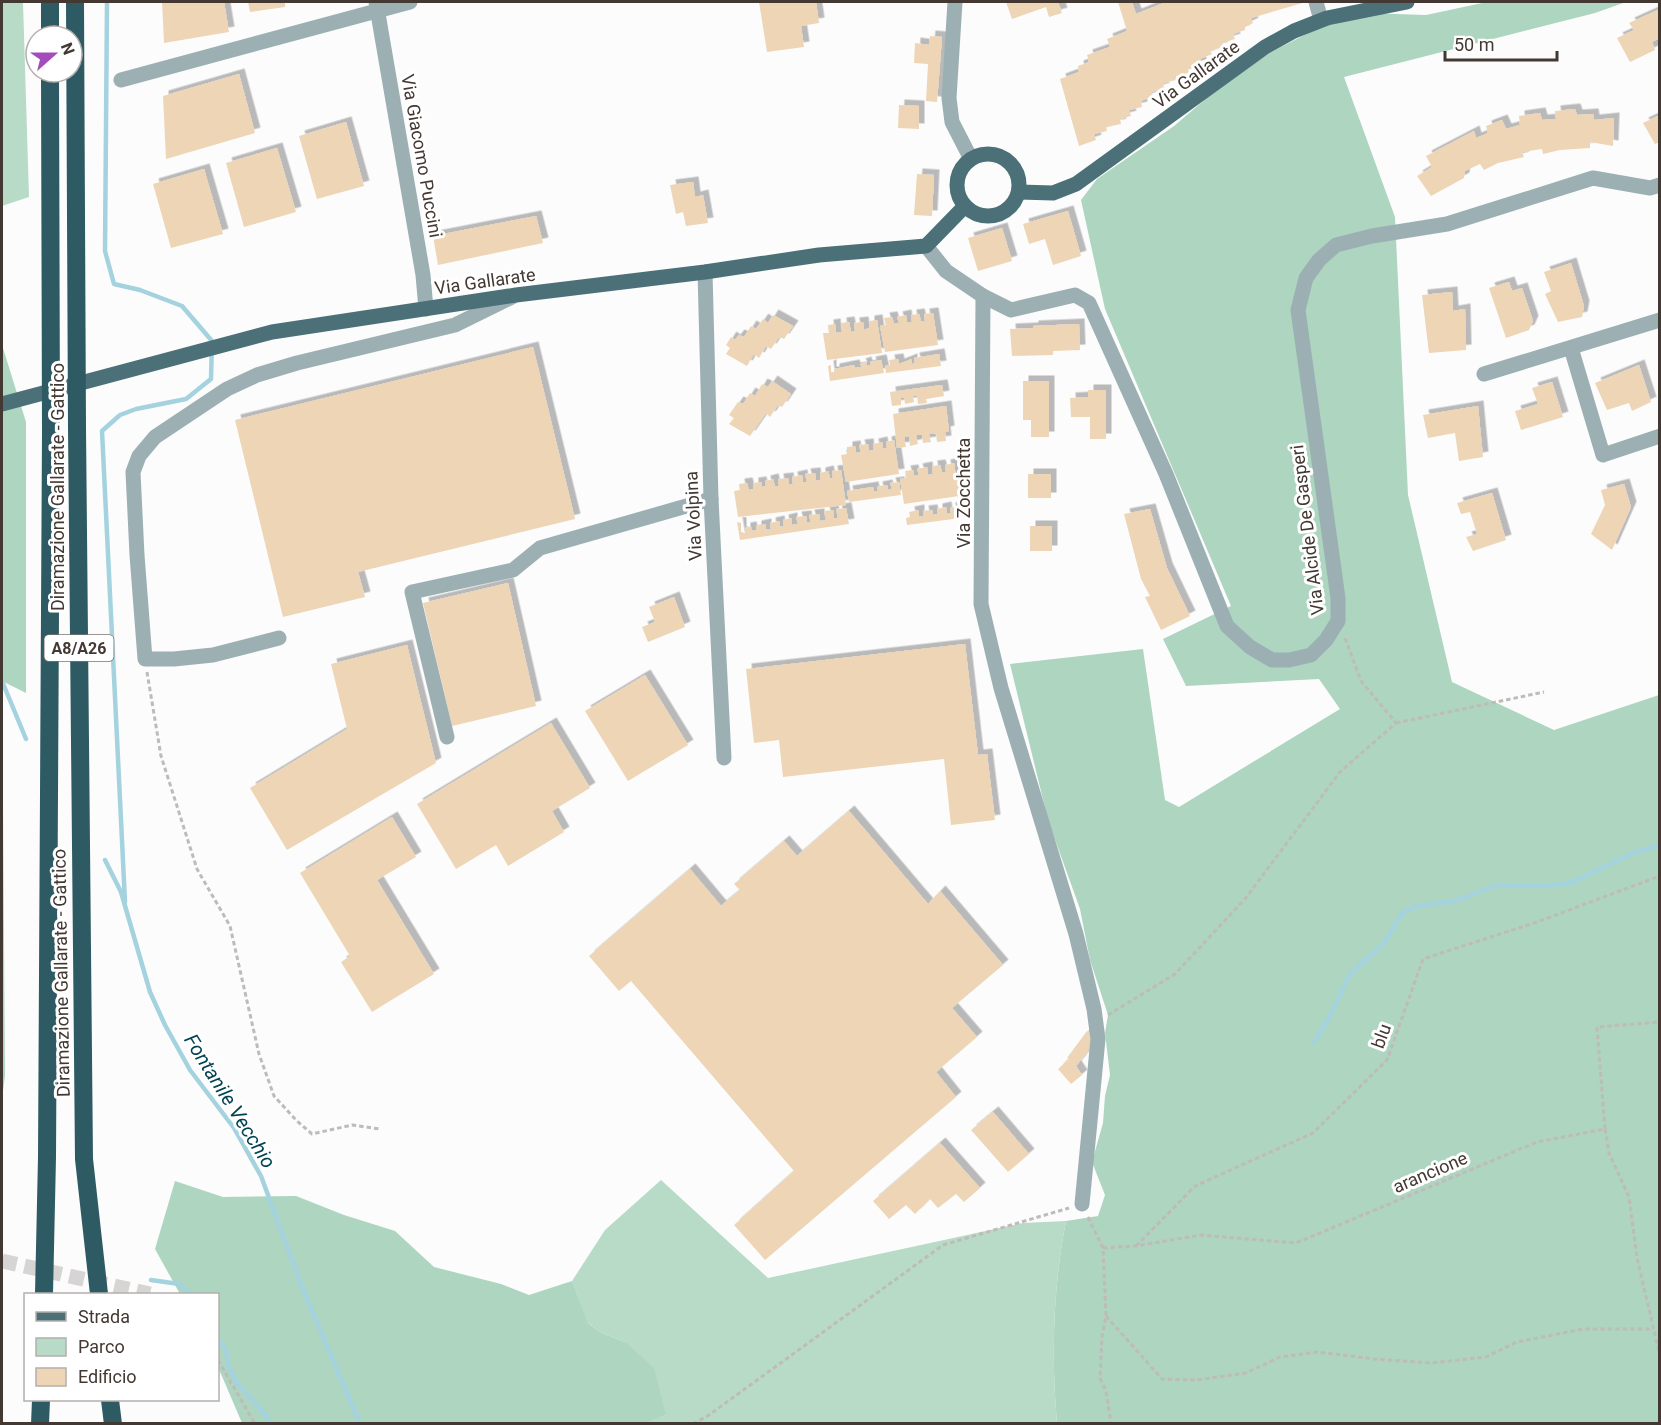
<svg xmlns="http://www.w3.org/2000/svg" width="1661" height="1425" font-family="Roboto,sans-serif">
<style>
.green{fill:#b8dbc8}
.forest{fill:#add5c0}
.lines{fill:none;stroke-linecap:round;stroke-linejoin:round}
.stream{stroke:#a4d2de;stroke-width:4.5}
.building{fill:#eed5b5;filter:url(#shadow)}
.minor-tunnel{stroke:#d7d5d4;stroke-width:15;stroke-dasharray:15 8;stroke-linecap:butt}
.path{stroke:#bebbb9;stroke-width:3;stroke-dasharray:4.5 3;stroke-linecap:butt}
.minor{stroke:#9cb0b4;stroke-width:15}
.major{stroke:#4c7078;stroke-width:15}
.highway{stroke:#2e5a63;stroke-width:18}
.labels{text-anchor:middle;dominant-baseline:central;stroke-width:6;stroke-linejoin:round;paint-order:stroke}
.shield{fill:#fff;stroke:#7b7470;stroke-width:1.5}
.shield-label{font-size:16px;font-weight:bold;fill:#433832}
.street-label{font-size:18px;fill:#433832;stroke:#fff}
.water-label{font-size:20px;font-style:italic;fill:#004452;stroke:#fff}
</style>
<defs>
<filter id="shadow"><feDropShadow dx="5.5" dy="-5.5" stdDeviation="0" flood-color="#0004"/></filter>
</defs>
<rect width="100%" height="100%" fill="#fcfcfc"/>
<g class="green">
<polygon points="2,2 23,2 29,197 2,206"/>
<path d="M661,1180L768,1278L1023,1223L1066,1221C1053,1287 1051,1356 1057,1423H641L666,1415L625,1342L602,1333L587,1322L572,1281L605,1230Z"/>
</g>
<g class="forest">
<path d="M1487,2H1626L1595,13L1344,77L1395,217L1408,495L1452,682L1554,730L1659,695V1423H1057C1051,1356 1053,1287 1066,1221L1098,1216L1105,1195L1092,1162L1103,1123L1105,1096L1110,1075L1105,1033L1108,1015L1090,960L1080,909L1048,820L1010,664L1143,649L1165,800L1179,807L1340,709L1319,679L1186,686L1163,639L1231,606L1105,309L1081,200L1097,179L1174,126L1228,80L1271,52L1328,23L1366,13L1426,15Z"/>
<polygon points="2,345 26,422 26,693 2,681"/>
<polygon points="2,802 3,803 5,1076 2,1098"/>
<polygon points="175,1181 223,1197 296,1196 344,1215 395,1231 434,1267 501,1284 529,1295 572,1281 588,1323 602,1333 625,1342 654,1368 666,1415 641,1424 242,1423 218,1367 218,1294 180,1294 155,1249"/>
</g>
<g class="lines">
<g class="stream">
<polyline points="107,2 105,251 114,284 140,290 182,306 212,341 211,379 186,399 136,409 120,415 102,431 125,902"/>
<polyline points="2,681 26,739"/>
<polyline points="105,860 121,892 150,992 165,1025 190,1070 234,1128 261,1176 302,1287 360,1424"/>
<polyline points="1314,1042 1330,1016 1349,976 1384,943 1402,913 1414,907 1455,901 1497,885 1549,886 1573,882 1633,853 1660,845"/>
<polyline points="151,1280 179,1284 191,1294"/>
<polyline points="218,1339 226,1350 229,1368 237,1383 263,1412 271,1424"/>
</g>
</g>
<g class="building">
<polygon points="162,2 224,2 229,32 164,43"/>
<polygon points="248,2 285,2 285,7 250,12"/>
<polygon points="759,2 816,2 819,23 801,26 804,47 767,52"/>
<polygon points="1006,2 1058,2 1062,13 1049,17 1046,7 1012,19"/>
<polygon points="1118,2 1132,2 1136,14 1166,2 1306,2 1251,18 1253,23 1245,27 1245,30 1233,34 1235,39 1222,43 1223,47 1210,51 1212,54 1200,59 1201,65 1188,68 1189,73 1176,76 1176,80 1163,83 1164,88 1151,92 1153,96 1141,101 1142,107 1129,110 1131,116 1120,119 1121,124 1106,127 1107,131 1094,134 1096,140 1079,146 1060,79 1079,72 1078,66 1089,62 1087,55 1110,47 1107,39 1127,31"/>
<polygon points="1660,9 1660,38 1652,42 1655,50 1630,62 1617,38 1634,30 1629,23"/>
<polygon points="930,36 942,37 937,102 926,101 928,64 914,63 915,43 929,45"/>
<polygon points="239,74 255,133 166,159 163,96"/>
<polygon points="899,105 919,106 919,129 898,128"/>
<polygon points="1575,109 1577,115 1593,114 1594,120 1614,118 1613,146 1590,142 1590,148 1560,150 1543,154 1542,149 1522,152 1524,157 1498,163 1484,170 1480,164 1465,171 1464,178 1431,196 1417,176 1432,167 1426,156 1474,131 1476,138 1488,133 1486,126 1502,120 1506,129 1520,125 1519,116 1540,113 1542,120 1556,119 1555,111"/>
<polygon points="1660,115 1660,142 1655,144 1643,123"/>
<polygon points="346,122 364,186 317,199 299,136"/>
<polygon points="277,148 296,212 244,227 226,163"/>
<polygon points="204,169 223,234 171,248 153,184"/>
<polygon points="917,174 934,175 932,216 914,215"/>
<polygon points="693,182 695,197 703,195 708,223 686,226 683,212 676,214 670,185"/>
<polygon points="1068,211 1081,256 1053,265 1045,239 1029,244 1023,224"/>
<polygon points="536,216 543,243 438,265 433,236"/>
<polygon points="1002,228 1012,261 978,271 968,238"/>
<polygon points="1571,263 1584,306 1582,317 1558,322 1545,294 1551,291 1544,272"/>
<polygon points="1509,282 1512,291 1522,288 1533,321 1529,330 1506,338 1489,288"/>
<polygon points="1452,292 1453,311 1465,309 1466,350 1429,353 1422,295"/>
<polygon points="933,313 938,345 885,352 880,326 886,325 884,318 892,317 894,324 899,323 897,317 906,315 907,322 912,322 911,315 919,314 921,321 925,321 924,314"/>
<polygon points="773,315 793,326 784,339 779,337 771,349 766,346 759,358 754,354 747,366 726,354 730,348 726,345 731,337 735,340 739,335 744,337 751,326 756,329 763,319 768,323"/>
<polygon points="877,320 882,353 827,360 823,333 829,333 828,325 835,324 836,333 842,332 841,323 849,322 851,332 855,331 854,323 863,322 864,330 869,328 869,321"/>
<polygon points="1079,324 1080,350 1053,351 1053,355 1012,356 1010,329 1033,328 1033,326"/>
<polygon points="533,347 575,519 358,572 365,597 283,617 235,420"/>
<polygon points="939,354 941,366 886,373 885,366 890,365 889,360 898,359 899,364 912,359 912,364 915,363 914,358"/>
<polygon points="881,360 884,373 830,381 828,366 831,365 831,372 834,372 834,369 854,365 855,368 862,367 860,364 866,362 867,366 871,365 870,362"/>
<polygon points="1639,365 1651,402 1632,411 1629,403 1607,410 1595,383"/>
<polygon points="772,381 791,394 782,407 778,405 770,417 766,413 750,436 729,424 734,418 729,415 738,402 743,404 750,393 755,396 762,384 768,387"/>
<polygon points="1023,381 1049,381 1049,437 1031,437 1031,420 1023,420"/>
<polygon points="1552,382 1563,417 1521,430 1515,411 1538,404 1532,388"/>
<polygon points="942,385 944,396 926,399 927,403 918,404 917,395 913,396 914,402 905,404 904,397 901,398 901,405 892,406 890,392"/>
<polygon points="1088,390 1106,390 1106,439 1090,439 1090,417 1071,417 1070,398 1088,397"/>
<polygon points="946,406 949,431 945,432 946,441 937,442 936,433 929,434 931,442 923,443 922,435 916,435 918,444 910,446 909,436 904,437 906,447 897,448 893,414"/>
<polygon points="1478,406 1483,457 1459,461 1455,433 1428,438 1423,415"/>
<polygon points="894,440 899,474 846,482 841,455 847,454 847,447 855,446 856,453 861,452 859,445 868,444 869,451 874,450 873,444 882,442 883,448 887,449 886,442"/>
<polygon points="954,463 959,496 904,504 900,479 907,478 905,471 913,470 914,476 919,475 917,469 927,467 928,475 933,474 932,466 940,465 942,472 946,472 945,465"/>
<polygon points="841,470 846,505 738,517 734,491 740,490 739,484 747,483 749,490 753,489 753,483 761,482 762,487 766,486 765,481 773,479 775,486 779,486 778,479 788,478 789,485 793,484 792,477 802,475 803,482 807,482 805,474 815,473 816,481 820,480 820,473 828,471 830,478 833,478 832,471"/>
<rect x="1028" y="474" width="23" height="24"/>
<polygon points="899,482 901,495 849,502 847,491 873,487 874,492 878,491 877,487 887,485 888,490 892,489 890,483"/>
<polygon points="1624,484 1631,507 1612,550 1591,534 1605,505 1601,490"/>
<polygon points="1492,493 1506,540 1473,551 1466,537 1477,534 1470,512 1461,514 1457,503"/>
<polygon points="959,506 961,518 907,525 906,518 910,517 909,512 919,510 919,517 924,516 923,511 932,510 933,515 937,514 937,509 946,507 947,514 951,513 950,508"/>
<polygon points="846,508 849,524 740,540 737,522 741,523 741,532 745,533 745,528 751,527 752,531 756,530 756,526 766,524 766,529 771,529 770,523 779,521 780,527 784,526 783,520 792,518 792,525 798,524 796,517 806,516 807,522 811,523 809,515 819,514 820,521 826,520 824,511 833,510 834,518 838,518 836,509"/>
<polygon points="1150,509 1167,568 1190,616 1161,630 1145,597 1150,596 1141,579 1124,514"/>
<rect x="1030" y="526" width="22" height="25"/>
<polygon points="508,583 536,706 452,726 423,603"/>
<polygon points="674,597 685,627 648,642 642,627 655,622 649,607"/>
<polygon points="965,644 978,755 987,754 995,820 951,825 944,759 783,777 779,740 754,743 746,669"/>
<polygon points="407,645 436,763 287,850 250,788 347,729 331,664"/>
<polygon points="645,675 688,745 628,781 585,711"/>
<polygon points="551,723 590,788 552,811 564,832 508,866 496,845 456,869 417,804"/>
<polygon points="849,811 928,904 940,891 1003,965 952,1008 977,1037 936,1072 956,1097 765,1260 734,1225 794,1171 631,981 619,991 589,956 690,869 721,906 740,890 734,884 784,841 797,856"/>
<polygon points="392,817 416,857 377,880 434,974 372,1012 341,962 350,956 300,873"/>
<polygon points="1087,1031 1093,1035 1092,1046 1076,1066 1082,1075 1071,1084 1058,1069 1069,1059 1067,1058"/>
<polygon points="993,1112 1029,1154 1008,1172 971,1130"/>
<polygon points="940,1143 980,1188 964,1202 956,1194 938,1208 930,1199 915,1214 906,1205 889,1219 873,1201"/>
</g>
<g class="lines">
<polyline class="minor-tunnel" points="2,1261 150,1294"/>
<g class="path">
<polyline points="147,672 161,756 197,869 230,926 259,1054 274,1096 297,1121 312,1134 352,1125 380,1129"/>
<polyline points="1396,723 1544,692"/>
<polyline points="1108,1015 1175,974 1245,899 1340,772 1396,723 1361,681 1345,638"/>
<polyline points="1605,1129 1609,1153 1629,1197 1637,1258 1660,1356"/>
<polyline points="1088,1217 1103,1248 1106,1316 1102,1337 1100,1378 1106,1391 1111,1424"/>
<polyline points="1136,1246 1195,1186 1313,1133 1387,1060 1423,959 1537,922 1660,876"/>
<polyline points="1103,1248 1136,1246 1201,1235 1296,1243 1537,1142 1605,1129 1597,1027 1660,1022"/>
<polyline points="1106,1316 1162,1379 1196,1380 1246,1373 1280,1357 1317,1352 1375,1359 1431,1363 1486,1357 1517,1342 1583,1329 1653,1329"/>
<polyline points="218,1360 255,1424"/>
<polyline points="693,1424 709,1415 943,1245 1069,1208"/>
</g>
<g class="minor">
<polyline points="376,2 423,275 426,309"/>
<polyline points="955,2 949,98 952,122 971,159"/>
<polyline points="1316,2 1321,20"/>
<polyline points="121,80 410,2"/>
<polyline points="926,246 946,271 983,296 1011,310 1075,295 1089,303 1166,474 1227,626 1250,647 1272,660 1289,660 1311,655 1326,640 1338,621 1338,598 1298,310 1306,278 1319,260 1336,245 1372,236 1447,224 1593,178 1650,188 1660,185"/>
<polyline points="705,272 711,499 724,758"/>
<polyline points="983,296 981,604 1001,688 1076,934 1094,1009 1098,1039 1082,1204"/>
<polyline points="1571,348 1603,455 1660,436"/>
<polyline points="1484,374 1660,320"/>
<polyline points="279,638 213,655 174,659 145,659 137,555 133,472 139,456 155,437 227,389 257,375 297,363 455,325 512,297"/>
<polyline points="447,737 412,592 513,570 540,548 711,499"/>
</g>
<g class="major">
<circle cx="988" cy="185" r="31"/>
<polyline points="1019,192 1053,193 1076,184 1265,47 1294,31 1327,18 1407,2"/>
<polyline points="2,404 272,332 516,295 705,272 819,255 926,246 965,206"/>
</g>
<g class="highway">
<polyline points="50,2 50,36"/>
<polyline points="75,2 77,428 84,1159 99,1294"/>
<polyline points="44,1294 47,1157 51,431 50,72"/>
<polyline points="110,1400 113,1424"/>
<polyline points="40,1424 41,1400"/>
</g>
</g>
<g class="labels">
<rect class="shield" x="44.5" y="635" width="69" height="26" rx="4.5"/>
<g class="shield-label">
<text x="79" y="648">A8/A26</text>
</g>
<g class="street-label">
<text transform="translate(1196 74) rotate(-36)">Via Gallarate</text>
<text transform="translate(422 156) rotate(80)">Via Giacomo Puccini</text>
<text transform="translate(485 281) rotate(-8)">Via Gallarate</text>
<text transform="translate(57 487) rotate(-90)">Diramazione Gallarate - Gattico</text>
<text transform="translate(963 493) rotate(-90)">Via Zocchetta</text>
<text transform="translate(693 516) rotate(-93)">Via Volpina</text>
<text transform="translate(1307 530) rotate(-97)">Via Alcide De Gasperi</text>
<text transform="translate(61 973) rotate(-91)">Diramazione Gallarate - Gattico</text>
<text transform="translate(1381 1036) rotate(-70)">blu</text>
<text transform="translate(1430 1172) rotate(-23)">arancione</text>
</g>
<g class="water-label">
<text transform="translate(230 1101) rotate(58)">Fontanile Vecchio</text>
</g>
</g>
<rect width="1661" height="1425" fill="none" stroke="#433832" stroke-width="6"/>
<rect x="24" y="1293" width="195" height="108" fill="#ffffff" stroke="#b4afad" stroke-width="1.5"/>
<rect x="36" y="1312" width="30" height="9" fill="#4c7078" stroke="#b4afad" stroke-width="1.5"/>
<text x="78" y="1323" font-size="18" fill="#433832">Strada</text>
<rect x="36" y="1338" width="30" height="18" fill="#b8dbc8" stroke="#b4afad" stroke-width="1.5"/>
<text x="78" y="1353" font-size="18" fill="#433832">Parco</text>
<rect x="36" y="1368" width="30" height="18" fill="#eed5b5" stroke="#b4afad" stroke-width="1.5"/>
<text x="78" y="1383" font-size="18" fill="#433832">Edificio</text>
<g transform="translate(54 54) rotate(69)"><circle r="28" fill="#ffffff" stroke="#b4afad" stroke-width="1.5"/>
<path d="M0-4.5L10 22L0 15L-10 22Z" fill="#a34dbb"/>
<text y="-9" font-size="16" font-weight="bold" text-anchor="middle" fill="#433832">N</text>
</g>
<path d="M1445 51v9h112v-9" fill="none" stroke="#433832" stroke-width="3"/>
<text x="1454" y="51" font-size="18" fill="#433832" stroke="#ffffff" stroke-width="4.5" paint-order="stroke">50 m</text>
</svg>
